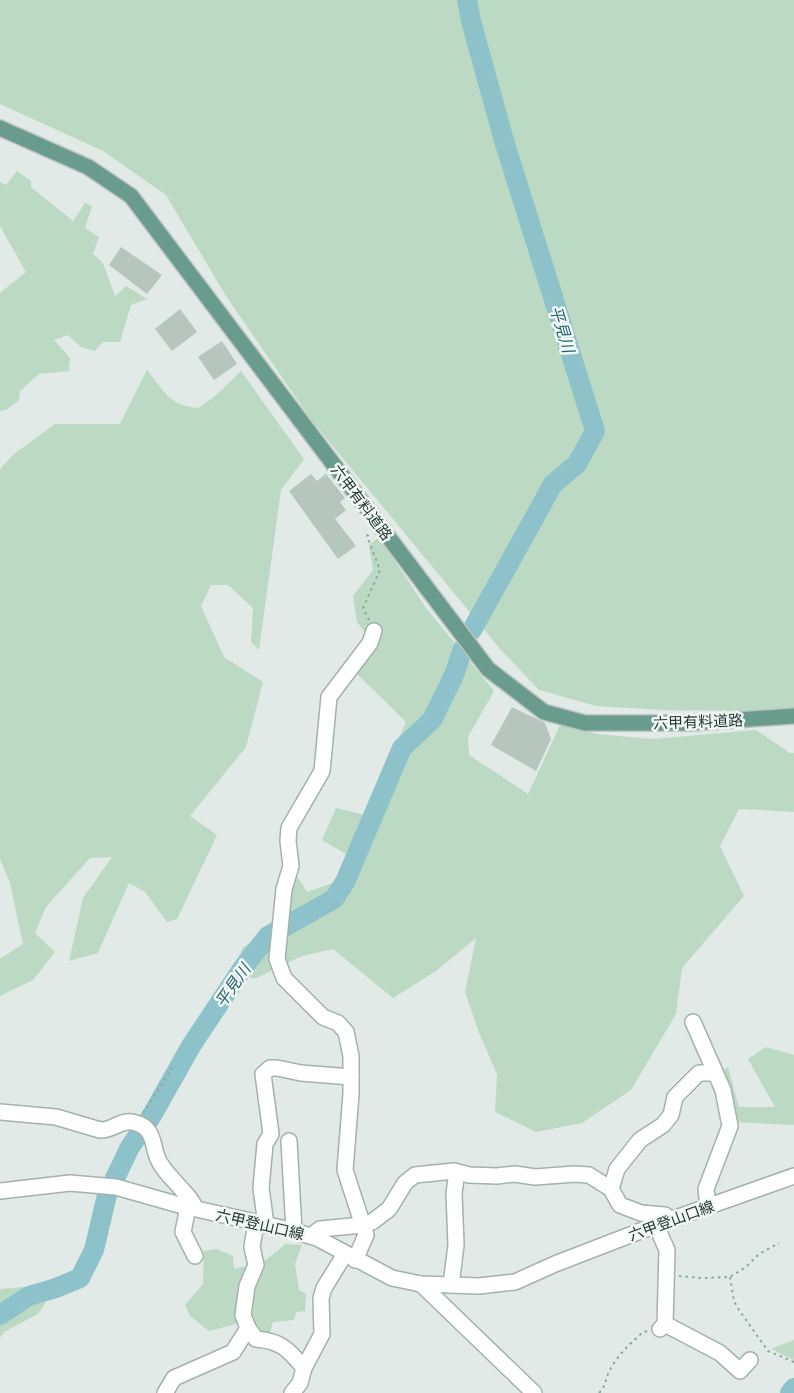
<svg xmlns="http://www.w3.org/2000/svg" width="794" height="1393" font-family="Commissioner,'Noto Sans JP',sans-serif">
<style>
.green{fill:#bcdac3}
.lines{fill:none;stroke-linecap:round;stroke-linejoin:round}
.river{stroke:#8ec2cb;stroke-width:20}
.building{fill:#b7c5bf}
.minor-casing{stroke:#a4b1ad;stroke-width:18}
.major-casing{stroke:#bdc4c2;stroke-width:18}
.path{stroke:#85ab9e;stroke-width:2;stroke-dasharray:2.5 4;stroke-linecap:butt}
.minor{stroke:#fff;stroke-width:15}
.major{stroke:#6a9c8e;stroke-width:15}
.labels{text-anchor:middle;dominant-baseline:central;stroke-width:5;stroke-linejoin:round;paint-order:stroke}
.street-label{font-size:15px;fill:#233933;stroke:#f1f7f4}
.water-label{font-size:16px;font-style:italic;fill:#236470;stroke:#f1f7f4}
</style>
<rect width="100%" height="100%" fill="#e1eae6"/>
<g class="green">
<polygon points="0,0 794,0 794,707 760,711 662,710 596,706 539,690 501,650 312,421 226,296 166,195 103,151 0,104"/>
<polygon points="17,171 31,181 31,187 73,221 85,203 92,206 85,228 99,237 93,254 103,263 115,296 126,286 147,299 131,305 120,342 103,342 95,351 81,347 68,335 54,340 70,358 69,371 39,374 20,391 19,400 6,410 0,411 0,293 26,272 0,226 0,182 6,185"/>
<path d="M147,370C165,392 169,405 198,408L215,396L241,371L304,459L281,490L259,650L251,642L253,608L228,585H211L201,606L224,657L263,682L246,747L190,816L217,835L177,919L167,922L145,892L129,883L98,953L69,961L83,898L112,857L90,858L46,907L35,933L55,952L33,980L0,996V959L23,944L10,883L0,859V469L14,454L55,424H120Z"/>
<polygon points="379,537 426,608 494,691 468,737 469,755 528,794 560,725 598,734 653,739 756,730 790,753 794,753 794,812 739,809 720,846 744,896 682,968 676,1014 631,1090 582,1123 536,1132 495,1112 497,1074 479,1033 465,992 476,938 436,971 393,998 333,949 302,956 254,979 233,969 243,947 283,925 293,870 307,892 335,882 348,855 322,840 336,808 365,815 406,722 357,674 376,647 357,622 353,596 373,570 369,545"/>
<polygon points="766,1047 794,1055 794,1125 732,1122 722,1072 728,1067 739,1107 775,1107 748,1059"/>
<path d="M285,1244L302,1245L295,1264L299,1290L306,1294L305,1311L296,1312L294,1320L273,1322L269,1337L254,1336C246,1319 244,1276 260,1264C269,1257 277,1252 285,1244Z"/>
<polygon points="217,1249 233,1256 234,1269 250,1265 240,1323 209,1331 190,1316 185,1305 203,1284 204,1251"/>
<polygon points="58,1284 38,1314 4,1332 0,1338 0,1289"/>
<polygon points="794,1340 794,1360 771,1349"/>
</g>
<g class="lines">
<g class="river">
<polyline points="467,0 471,21 505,144 595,431 577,464 553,484 472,630"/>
<polyline points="0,1315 29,1296 56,1288 80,1278 94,1250 107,1195 130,1147 151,1117 191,1046 242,969 268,936 334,899 345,882 402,748 432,720 454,675 463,649"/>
<polyline points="790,1393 794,1388"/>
</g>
</g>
<g class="building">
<polygon points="121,247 162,275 147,294 109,265"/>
<polygon points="180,309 197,332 172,351 155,329"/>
<polygon points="222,341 237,364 214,380 198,357"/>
<polygon points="311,474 317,481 326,474 345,498 340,502 346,510 335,519 356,546 338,559 289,491"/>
<polygon points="512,707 545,723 551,739 536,771 491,745"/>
</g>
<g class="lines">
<defs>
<g id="minor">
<polyline points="693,1022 723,1090 730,1126 706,1189 708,1206"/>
<path d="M0,1112L56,1117L100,1130C113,1131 121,1118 136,1123C157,1129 151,1149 160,1163C169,1179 191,1195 195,1208"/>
<polyline points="289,1141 294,1231"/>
<polyline points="611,1189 617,1169 640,1140 663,1125 671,1115 675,1097 699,1073 714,1073"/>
<polyline points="0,1191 70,1183 116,1187 183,1206 286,1229 317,1238 392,1278 421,1284 479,1286 515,1282 555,1264 656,1225 794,1176"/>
<polyline points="188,1207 183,1232 195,1256"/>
<path d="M256,1223L252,1247L256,1265L247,1286L243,1315L248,1328L256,1339C281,1341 288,1349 304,1368"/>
<polyline points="266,1225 261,1188 265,1144 271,1134 263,1074 270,1068 277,1068 301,1073 351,1077"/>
<polyline points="656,1225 667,1250 665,1324 660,1329"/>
<polyline points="311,1236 320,1229 363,1225 372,1222 389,1209 405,1183 415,1175 454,1171 469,1175 497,1176 515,1174 535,1177 575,1174 589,1175 611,1189 620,1205 641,1213 665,1215 671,1220"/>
<polyline points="355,1260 366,1235 345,1170 351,1094 351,1056 346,1032 338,1023 323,1017 284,978 277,959 284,889 291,866 288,841 289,828 322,771 329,697 370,643 374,631"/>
<polyline points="421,1284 534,1393"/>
<polyline points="451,1285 456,1245 454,1193 457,1172"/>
<polyline points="665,1324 720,1353 740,1371 750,1360"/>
<polyline points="165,1393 174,1378 233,1352 248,1328"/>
<polyline points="292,1393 300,1383 304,1368 322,1334 321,1298 324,1288 345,1254"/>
</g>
<polyline id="major" points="0,128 88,167 131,196 488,669 544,712 585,723 691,723 794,716"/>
</defs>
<use href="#minor" class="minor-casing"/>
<use href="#major" class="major-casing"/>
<g class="path">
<polyline points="369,620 363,608 380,570 367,536 370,533"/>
<polyline points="143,1113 173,1067"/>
<polyline points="679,1276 702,1278 730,1277 746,1267 759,1254 779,1243"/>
<polyline points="730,1277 734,1301 739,1310 768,1351 794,1362"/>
<path d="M599,1393C606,1386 605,1380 609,1372C617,1355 630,1344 643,1332L648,1331"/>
</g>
<use href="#minor" class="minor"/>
<use href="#major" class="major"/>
</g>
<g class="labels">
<g class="street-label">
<text transform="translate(362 502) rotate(53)">六甲有料道路</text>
<text transform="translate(698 721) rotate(-2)">六甲有料道路</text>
<text transform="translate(671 1220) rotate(-20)">六甲登山口線</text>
<text transform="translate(260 1224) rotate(13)">六甲登山口線</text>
</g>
<g class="water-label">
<text transform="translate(563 329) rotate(73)">平見川</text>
<text transform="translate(232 985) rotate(-55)">平見川</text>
</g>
</g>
</svg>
